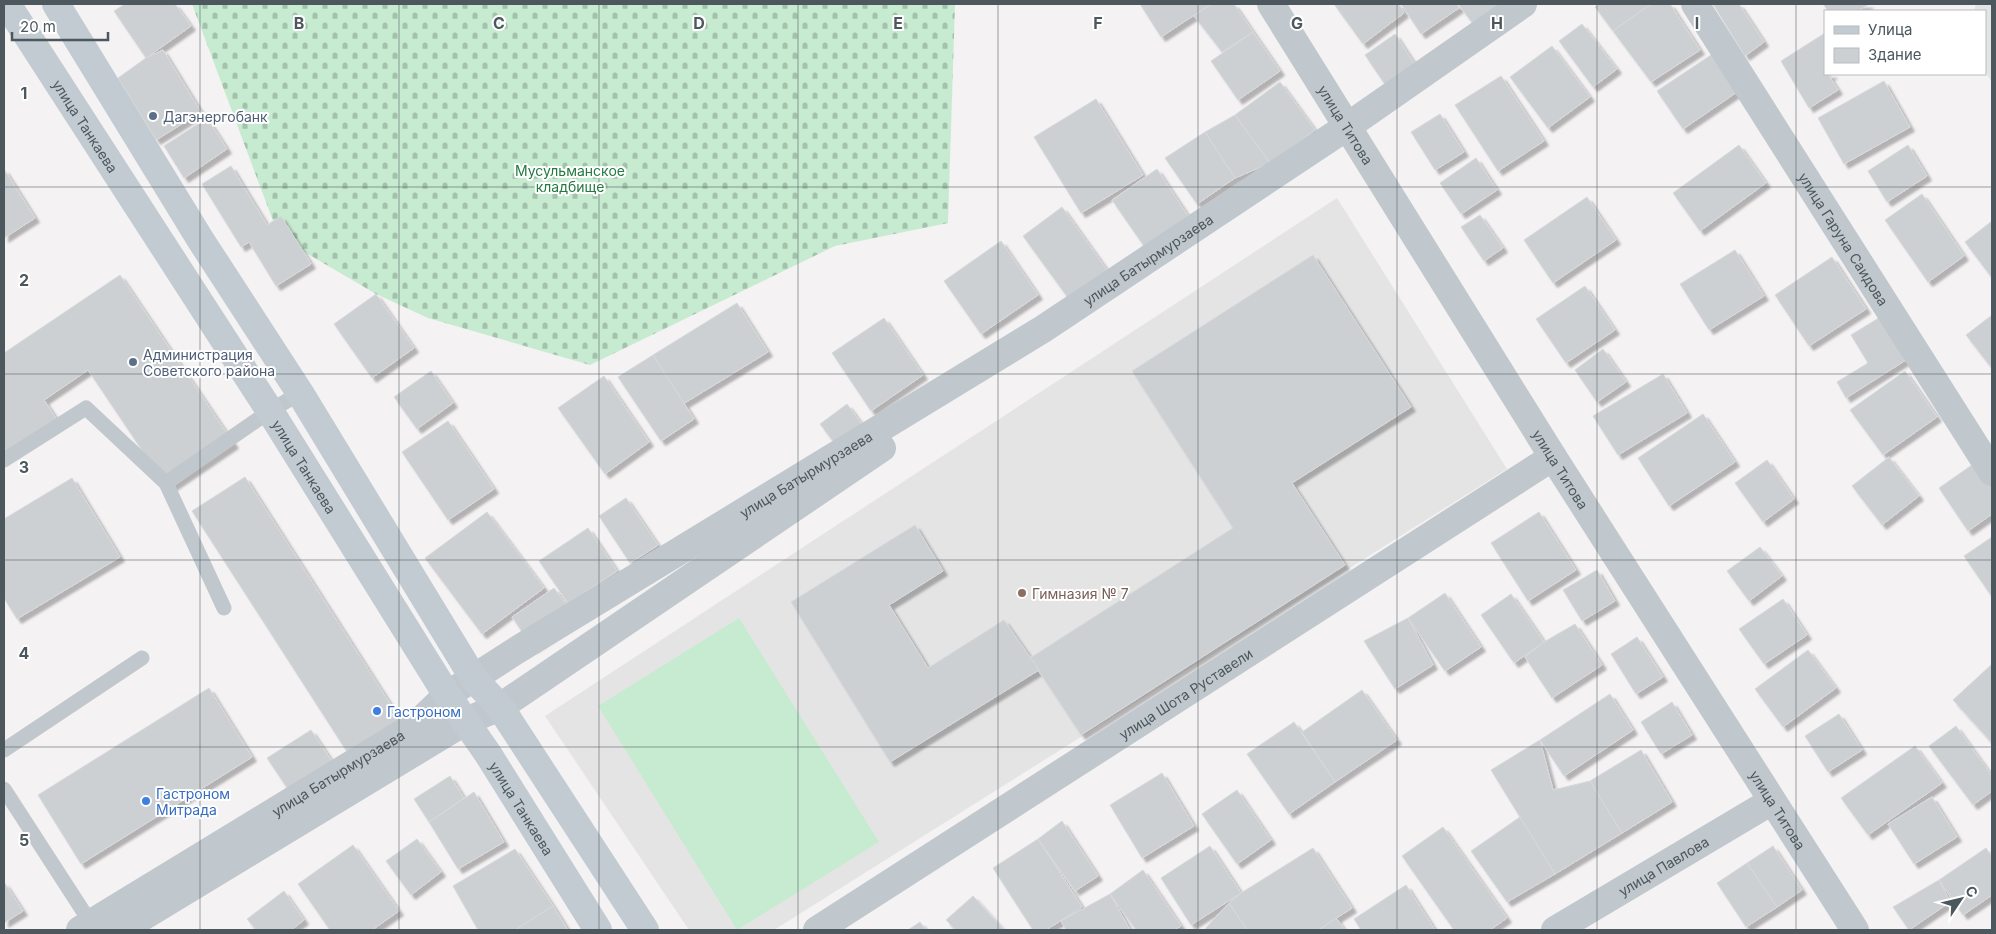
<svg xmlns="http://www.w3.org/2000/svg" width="1996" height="934" font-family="Inter,sans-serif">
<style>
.education{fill:#e5e4e4}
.cemetery{fill:url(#cemetery-stones)}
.garden{fill:#c7ebd0}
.building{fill:#cdd0d3;stroke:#d7d9dc;filter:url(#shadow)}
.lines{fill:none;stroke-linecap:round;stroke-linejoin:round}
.lane{stroke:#c0c8cd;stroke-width:15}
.street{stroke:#c0c8cd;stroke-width:28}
.secondary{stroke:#c1cbd1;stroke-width:28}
.grid{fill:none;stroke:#4c585d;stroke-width:1;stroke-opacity:0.55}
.service-dot{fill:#5c6f8a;stroke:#fff;stroke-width:2}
.education-dot{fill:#8d6e63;stroke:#fff;stroke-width:2}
.shop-dot{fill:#3f7fe0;stroke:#fff;stroke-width:2}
.labels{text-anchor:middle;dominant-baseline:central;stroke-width:4;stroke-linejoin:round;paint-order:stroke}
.service-label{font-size:14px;fill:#4e5e75;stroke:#fff;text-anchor:start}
.street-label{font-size:14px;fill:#4c585d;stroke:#fff}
.park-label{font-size:14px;fill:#247842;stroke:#fff}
.education-label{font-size:14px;fill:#785e54;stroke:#fff;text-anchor:start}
.shop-label{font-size:14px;fill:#366cbe;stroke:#fff;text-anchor:start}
.grid-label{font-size:16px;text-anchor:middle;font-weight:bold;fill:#4c585d;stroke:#fff;stroke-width:4;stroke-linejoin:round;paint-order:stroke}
</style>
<defs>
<pattern id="cemetery-stones" width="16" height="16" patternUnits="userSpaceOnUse" patternTransform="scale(1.25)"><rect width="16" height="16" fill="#c7ebd0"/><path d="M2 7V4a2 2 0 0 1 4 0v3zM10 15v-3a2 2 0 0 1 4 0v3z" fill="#a4c1ac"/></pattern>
<filter id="shadow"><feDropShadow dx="4.5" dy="4.5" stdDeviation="1" flood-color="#0004"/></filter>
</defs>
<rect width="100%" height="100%" fill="#f4f2f3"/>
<g class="education">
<polygon points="1976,4 1992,4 1992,83 1985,71 1985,11 1974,11"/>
<polygon points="1337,198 1507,469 774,930 689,930 545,716"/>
</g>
<polygon class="cemetery" points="192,4 955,4 948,223 835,246 590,365 428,318 376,294 279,237"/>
<polygon class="garden" points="739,618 879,842 737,930 598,706"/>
<g class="building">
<polygon points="125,4 175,4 191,26 146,58 114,11"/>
<polygon points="1140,4 1211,4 1161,37"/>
<polygon points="1211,4 1234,4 1253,32 1222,52 1194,16"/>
<polygon points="1334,4 1399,4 1404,13 1363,44"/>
<polygon points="1401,4 1457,4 1459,8 1421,34"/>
<polygon points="1458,4 1512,4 1477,29"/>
<polygon points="1599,4 1651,4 1613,31 1595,7"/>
<polygon points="1651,4 1670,4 1700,50 1651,82 1613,31"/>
<polygon points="1713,4 1739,4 1764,42 1745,56"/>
<polygon points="1823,4 1869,4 1858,11 1828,11"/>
<polygon points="1582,24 1617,69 1593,87 1559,41"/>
<polygon points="1253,32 1280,71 1238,100 1211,61"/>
<polygon points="1825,33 1825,74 1833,74 1829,76 1838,90 1809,108 1781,61"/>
<polygon points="1395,34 1416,66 1386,86 1365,55"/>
<polygon points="1552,46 1590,97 1548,128 1510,77"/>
<polygon points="163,50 201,112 156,140 118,78 146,58"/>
<polygon points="1714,53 1740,90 1683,129 1657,91"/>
<polygon points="1501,76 1544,141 1498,171 1455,105"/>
<polygon points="1884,81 1910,127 1844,164 1818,118"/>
<polygon points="1280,82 1315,130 1270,163 1235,115"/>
<polygon points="1096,99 1143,175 1081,213 1034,137"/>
<polygon points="1440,114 1464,152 1435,170 1411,132"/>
<polygon points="1235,115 1270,163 1235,178 1205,132"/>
<polygon points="207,118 227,149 184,178 164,146"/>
<polygon points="1205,132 1235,178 1197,204 1165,158"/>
<polygon points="1739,145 1766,183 1700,231 1673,193"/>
<polygon points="1908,145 1927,176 1887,202 1868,171"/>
<polygon points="1476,158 1497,190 1461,214 1440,183"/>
<polygon points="231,166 267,225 281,216 311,264 276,286 249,242 241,247 202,184"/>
<polygon points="4,169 35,218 4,238"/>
<polygon points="1157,169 1192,222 1148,252 1112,200"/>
<polygon points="1922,194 1964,256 1928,282 1885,220"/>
<polygon points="1587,197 1616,240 1553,283 1524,240"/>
<polygon points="1062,207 1107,270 1068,298 1023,236"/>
<polygon points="1480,215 1503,248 1484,261 1461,227"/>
<polygon points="1992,221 1992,278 1965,242"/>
<polygon points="1001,241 1038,295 981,334 944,281"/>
<polygon points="1735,250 1764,296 1709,330 1680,284"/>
<polygon points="1313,255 1411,407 1292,483 1345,565 1081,735 1030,658 1233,528 1132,371"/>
<polygon points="1832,257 1866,309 1809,346 1775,295"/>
<polygon points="120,275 234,444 168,489 88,370 44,400 57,420 4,456 4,353"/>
<polygon points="1585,286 1615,330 1566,363 1536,319"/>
<polygon points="376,294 414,348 372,378 334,324"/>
<polygon points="737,303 768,352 683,404 653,355"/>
<polygon points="1992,315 1992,364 1990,366 1966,335"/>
<polygon points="1882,316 1909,358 1846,398 1837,382 1868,363 1851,335"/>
<polygon points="884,318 923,375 871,411 832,353"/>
<polygon points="1603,349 1626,382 1597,402 1575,370"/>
<polygon points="653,355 694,419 661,441 618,377"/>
<polygon points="431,371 453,403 417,429 394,397"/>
<polygon points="1905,371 1937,417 1883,455 1850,410"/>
<polygon points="1663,374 1687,413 1618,455 1593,416"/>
<polygon points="604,376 649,442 605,474 558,408"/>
<polygon points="847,404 864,427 838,448 820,424"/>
<polygon points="1703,414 1735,462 1669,506 1638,458"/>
<polygon points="448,421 494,489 448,520 402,452"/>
<polygon points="1889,457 1919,496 1882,525 1852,486"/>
<polygon points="1767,460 1794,499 1763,522 1735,483"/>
<polygon points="1979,460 1992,479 1992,514 1968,531 1939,488"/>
<polygon points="245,477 403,724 351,758 192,511"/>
<polygon points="72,478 120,557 17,619 4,598 4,519"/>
<polygon points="626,498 658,545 630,563 599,516"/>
<polygon points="487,512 544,588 482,634 425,558"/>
<polygon points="1539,512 1576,570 1528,601 1491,543"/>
<polygon points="915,525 943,571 889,605 928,668 1004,620 1039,670 890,762 791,602"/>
<polygon points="588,528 617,571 568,603 539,561"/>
<polygon points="1992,537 1992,597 1964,556"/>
<polygon points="1760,547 1782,576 1749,601 1727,571"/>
<polygon points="1597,570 1615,601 1582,621 1563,590"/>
<polygon points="554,588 576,619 533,648 512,617"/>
<polygon points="1445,593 1481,647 1445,671 1408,618"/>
<polygon points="1511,594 1544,642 1514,663 1481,615"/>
<polygon points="1783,599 1807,635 1764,664 1739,629"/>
<polygon points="1408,618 1433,665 1395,689 1364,641"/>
<polygon points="1575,624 1602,665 1552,698 1525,657 1544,642"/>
<polygon points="1637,637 1663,677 1636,694 1611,654"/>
<polygon points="1808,650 1836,688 1783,727 1755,689"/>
<polygon points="1992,664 1992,743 1953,700"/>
<polygon points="209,688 252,757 81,864 38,795"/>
<polygon points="1362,690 1397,740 1335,782 1302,732"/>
<polygon points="1610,694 1633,730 1564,776 1540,740"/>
<polygon points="1672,702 1692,735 1661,754 1641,722"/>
<polygon points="1839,714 1862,750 1828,772 1805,736"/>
<polygon points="1294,722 1335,782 1289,814 1247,754"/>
<polygon points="1956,726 1992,776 1992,791 1973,805 1929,746"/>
<polygon points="311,730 339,772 295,800 267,758"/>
<polygon points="1540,740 1553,790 1590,781 1622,833 1555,874 1491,770"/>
<polygon points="1915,746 1942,783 1868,835 1841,798"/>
<polygon points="1641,750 1672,802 1622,833 1590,781"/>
<polygon points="1162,773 1194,826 1142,858 1110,805"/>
<polygon points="450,776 464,798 429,822 414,799"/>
<polygon points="1237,790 1271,840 1237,864 1202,814"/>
<polygon points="474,792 504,842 458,869 429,822"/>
<polygon points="1932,797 1957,837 1914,864 1888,824"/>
<polygon points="1520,817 1555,874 1507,902 1471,851"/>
<polygon points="1062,821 1098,876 1075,891 1038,839"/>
<polygon points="1443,827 1507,918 1490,930 1454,930 1402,856"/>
<polygon points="417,839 441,872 411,895 386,861"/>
<polygon points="1038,839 1082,907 1046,930 1033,930 993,868"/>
<polygon points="353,845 399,911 372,930 330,930 298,884"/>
<polygon points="1210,846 1241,893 1191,925 1161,878"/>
<polygon points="1773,846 1802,890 1777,907 1747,863"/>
<polygon points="1313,848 1352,908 1318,930 1247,930 1229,903 1241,893"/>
<polygon points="1986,848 1992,857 1992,895 1963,915 1939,880"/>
<polygon points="515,849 553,906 515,930 478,930 453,886"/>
<polygon points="1747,863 1777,907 1746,927 1717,883"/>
<polygon points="1143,870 1181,926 1174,930 1136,930 1110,894"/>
<polygon points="1939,880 1950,902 1909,930 1893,907"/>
<polygon points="4,882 23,911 4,923"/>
<polygon points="1406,885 1435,930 1361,930 1354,919"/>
<polygon points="284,891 304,920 291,930 256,930 247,919"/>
<polygon points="1110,894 1130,930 1066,930 1061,921"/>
<polygon points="973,896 1004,930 956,930 946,920"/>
<polygon points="1229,903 1247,930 1204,930"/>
<polygon points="553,906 568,930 515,930"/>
<polygon points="1336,918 1345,930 1318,930 1319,930"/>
<polygon points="920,922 926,930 908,930"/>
</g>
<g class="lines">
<g class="lane">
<polyline points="4,460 86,408 166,483 224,608"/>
<polyline points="166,483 270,411 300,393"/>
<polyline points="4,750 142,658"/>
<polyline points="4,789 94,928"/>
</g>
<g class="street">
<path id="s1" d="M1271,4L1553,457L1855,930"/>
<path id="s2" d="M1695,4L1992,472"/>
<path id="s3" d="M80,930L416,725L447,695L517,650L1043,329L1348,126L1523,4"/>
<polyline points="121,930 466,721 500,707 882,448"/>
<path id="s4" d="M817,930L1553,457"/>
<path id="s5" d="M1555,930L1772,801"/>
</g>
<g class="secondary">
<path id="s6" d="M7,4L270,411L447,695L488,754L598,930"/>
<polyline points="56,4 200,239 300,393 474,679 500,707 645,930"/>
</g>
</g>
<path class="grid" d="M200,4V930M399,4V930M599,4V930M798,4V930M998,4V930M1198,4V930M1397,4V930M1597,4V930M1796,4V930M4,187H1992M4,374H1992M4,560H1992M4,747H1992"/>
<g class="service-dot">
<circle cx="153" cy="116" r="5"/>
<circle cx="133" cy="362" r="5"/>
</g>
<circle class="education-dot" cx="1022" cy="593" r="5"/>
<g class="shop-dot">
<circle cx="377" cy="711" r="5"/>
<circle cx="146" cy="801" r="5"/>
</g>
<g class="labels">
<g class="service-label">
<text x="163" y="116">Дагэнергобанк</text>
<text x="143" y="354">Администрация<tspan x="143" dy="16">Советского района</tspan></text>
</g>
<g class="street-label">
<text stroke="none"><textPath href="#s6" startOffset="145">улица Танкаева</textPath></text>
<text stroke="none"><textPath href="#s1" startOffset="142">улица Титова</textPath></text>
<text stroke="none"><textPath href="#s2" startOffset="278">улица Гаруна Саидова</textPath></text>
<text stroke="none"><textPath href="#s3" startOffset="1262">улица Батырмурзаева</textPath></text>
<text stroke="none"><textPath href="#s6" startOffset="550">улица Танкаева</textPath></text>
<text stroke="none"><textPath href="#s1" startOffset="548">улица Титова</textPath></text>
<text stroke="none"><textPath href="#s3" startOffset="858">улица Батырмурзаева</textPath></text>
<text stroke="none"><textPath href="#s4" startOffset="438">улица Шота Руставели</textPath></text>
<text stroke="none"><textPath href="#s3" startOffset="302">улица Батырмурзаева</textPath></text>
<text stroke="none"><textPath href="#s6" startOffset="955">улица Танкаева</textPath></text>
<text stroke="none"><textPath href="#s1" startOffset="952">улица Титова</textPath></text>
<text stroke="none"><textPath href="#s5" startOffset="126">улица Павлова</textPath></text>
</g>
<g class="park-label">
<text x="570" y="170">Мусульманское<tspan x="570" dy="16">кладбище</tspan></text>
</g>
<g class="education-label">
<text x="1032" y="593">Гимназия № 7</text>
</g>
<g class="shop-label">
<text x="387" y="711">Гастроном</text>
<text x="156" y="793">Гастроном<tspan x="156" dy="16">Митрада</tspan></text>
</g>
</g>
<g class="grid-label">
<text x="299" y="29">B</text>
<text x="499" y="29">C</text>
<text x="699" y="29">D</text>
<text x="898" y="29">E</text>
<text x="1098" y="29">F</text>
<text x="1297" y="29">G</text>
<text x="1497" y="29">H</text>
<text x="1697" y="29">I</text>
<text x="24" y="99">1</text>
<text x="24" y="286">2</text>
<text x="24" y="473">3</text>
<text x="24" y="659">4</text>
<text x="24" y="846">5</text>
</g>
<rect width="1996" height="934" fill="none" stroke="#4c585d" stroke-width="10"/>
<rect x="1824" y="10" width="162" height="65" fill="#ffffff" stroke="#b7bcbe"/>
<rect x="1834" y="26" width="25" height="8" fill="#c1cbd1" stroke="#b7bcbe"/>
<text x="1868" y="35" font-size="15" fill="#4c585d">Улица</text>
<rect x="1834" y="48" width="25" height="15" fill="#cdd0d3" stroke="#b7bcbe"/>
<text x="1868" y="60" font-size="15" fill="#4c585d">Здание</text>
<g transform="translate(1961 899) rotate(55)" stroke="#ffffff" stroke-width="4" paint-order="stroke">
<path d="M0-4L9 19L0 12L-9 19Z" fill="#4c585d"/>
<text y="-8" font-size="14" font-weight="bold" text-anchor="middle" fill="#4c585d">С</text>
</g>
<path d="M12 32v8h96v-8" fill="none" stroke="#4c585d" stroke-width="2.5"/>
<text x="20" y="32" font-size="15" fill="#4c585d" stroke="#ffffff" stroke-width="4" paint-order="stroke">20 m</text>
</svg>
